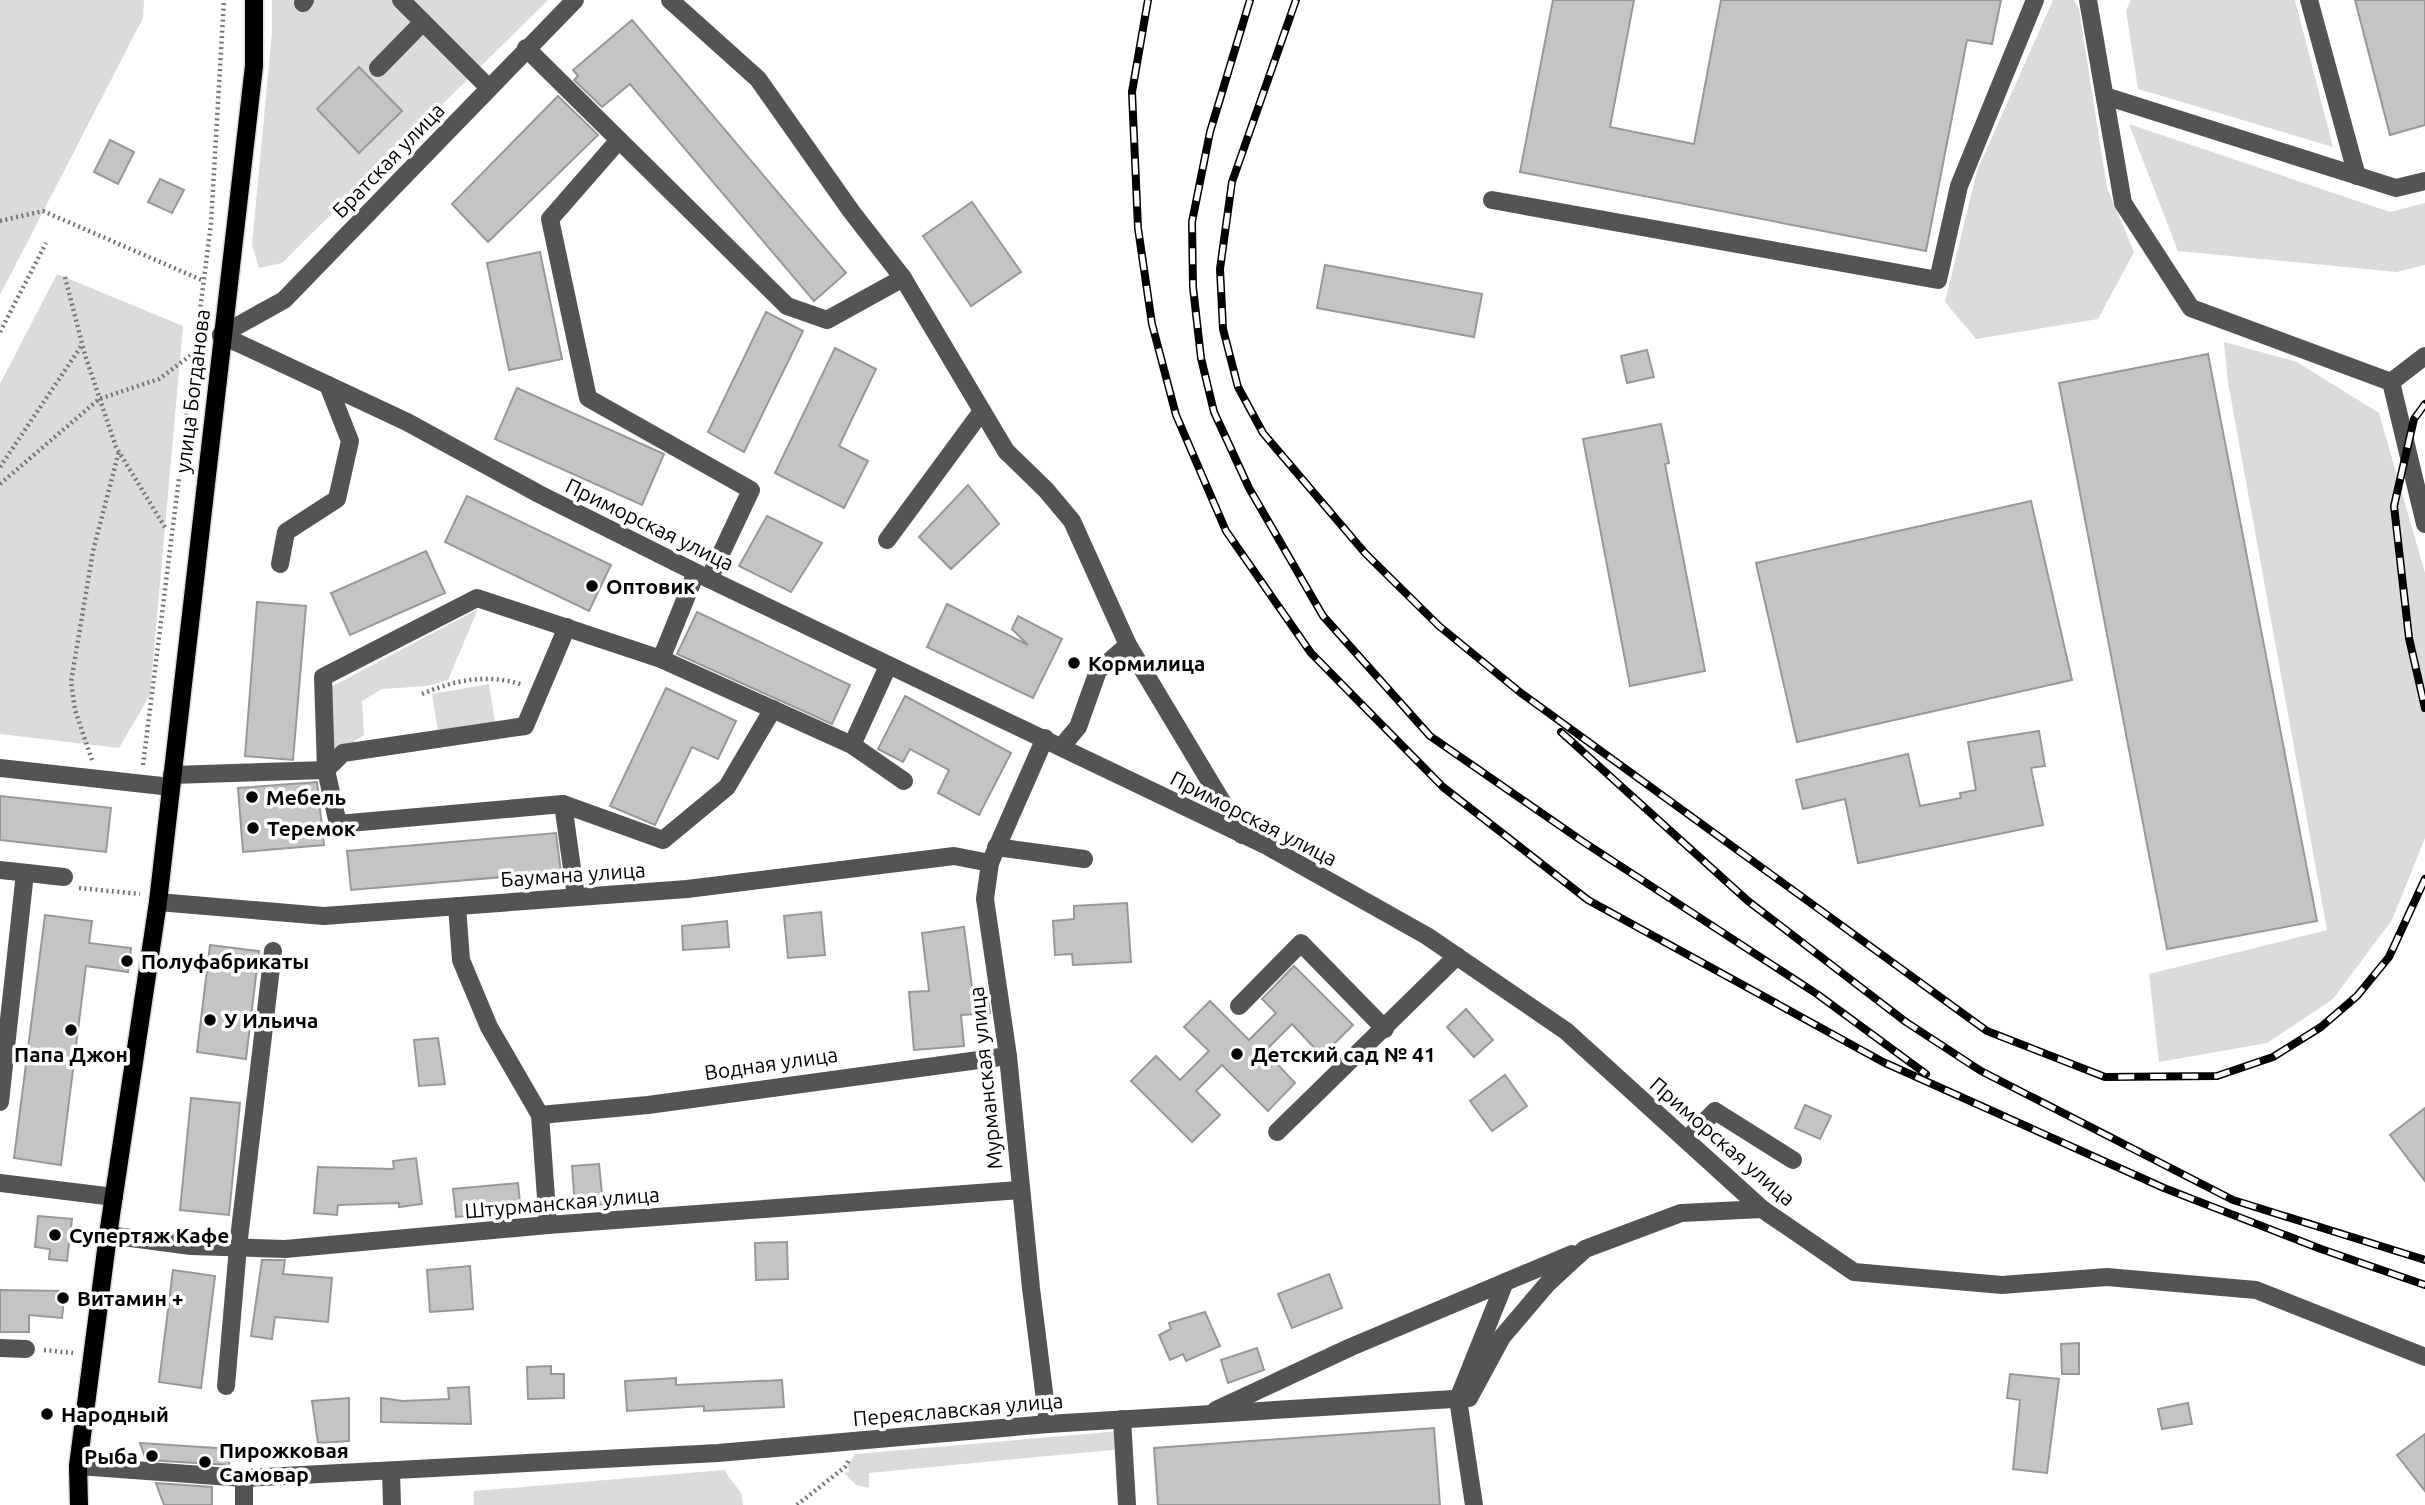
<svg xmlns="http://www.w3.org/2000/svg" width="2425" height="1505" font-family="Ubuntu,sans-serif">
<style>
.green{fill:#dbdbdb}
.building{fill:#c4c4c4;stroke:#989898;stroke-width:2}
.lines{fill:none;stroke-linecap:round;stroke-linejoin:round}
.major-casing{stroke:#dbdbdb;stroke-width:21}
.path{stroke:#767676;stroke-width:4.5;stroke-dasharray:2 3.5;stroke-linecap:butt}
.minor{stroke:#545454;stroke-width:18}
.major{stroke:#000;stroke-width:18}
.rail-casing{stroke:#000;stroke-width:8}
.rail{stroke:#fff;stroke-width:5;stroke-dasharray:16;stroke-linecap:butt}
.poi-dot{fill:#000;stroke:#fff;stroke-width:2.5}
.labels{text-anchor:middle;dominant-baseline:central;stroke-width:7;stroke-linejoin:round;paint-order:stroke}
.street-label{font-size:21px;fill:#000;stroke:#fff}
.poi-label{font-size:21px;font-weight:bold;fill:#000;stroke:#fff;text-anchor:start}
</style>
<rect width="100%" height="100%" fill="#fff"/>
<g class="green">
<polygon points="0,0 144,0 143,18 0,295"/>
<polygon points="272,0 548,0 282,263 259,268 252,245 272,32"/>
<polygon points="2053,0 2074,0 2079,9 2107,188 2134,252 2098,319 1976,339 1945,302 1977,171"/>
<polygon points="2131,0 2295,0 2333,147 2138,89 2126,10"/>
<polygon points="2129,124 2390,212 2425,203 2425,265 2397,272 2178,251"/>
<polygon points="57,274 183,326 150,695 119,748 0,734 0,384"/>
<polygon points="2224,342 2297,362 2379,413 2425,573 2425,838 2392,920 2333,999 2267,1043 2159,1062 2149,974 2327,930 2228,382"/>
<polygon points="478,609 448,680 427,686 382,689 362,701 364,735 330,757 329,688"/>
<polygon points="489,684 495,723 438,732 432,694"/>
<polygon points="1121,1431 1122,1449 869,1473 869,1488 856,1485 844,1473 849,1472 848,1465 855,1454"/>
<polygon points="724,1470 741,1493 743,1505 474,1505 474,1491"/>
</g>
<g class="building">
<polygon points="1553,0 1634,0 1610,127 1694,144 1721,0 2001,0 1992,44 1967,40 1926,251 1520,172"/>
<polygon points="2355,0 2425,0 2425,125 2390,135"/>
<polygon points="632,20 846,273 814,301 630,84 602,107 574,80 578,76 573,70"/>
<polygon points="359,67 402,111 359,153 317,109"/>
<polygon points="558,96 598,135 488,242 452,204"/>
<polygon points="110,140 134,152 118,184 94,172"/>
<polygon points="160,179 184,190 172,213 148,202"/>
<polygon points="972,202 1021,272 971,306 923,236"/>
<polygon points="540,252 562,359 509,370 487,263"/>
<polygon points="1325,265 1482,294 1474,337 1317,308"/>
<polygon points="766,312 803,331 744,452 708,432"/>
<polygon points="835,348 876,369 839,446 868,461 844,508 775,473"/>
<polygon points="1647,350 1654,377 1627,383 1621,356"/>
<polygon points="2208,354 2317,921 2167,949 2059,383"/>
<polygon points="517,388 664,454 642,505 495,439"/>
<polygon points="1661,424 1669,463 1665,464 1705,671 1630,686 1583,439"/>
<polygon points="968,485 999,524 951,569 919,537"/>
<polygon points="467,496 611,565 589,611 445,542"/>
<polygon points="2031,501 2072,680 1797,742 1756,563"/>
<polygon points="767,516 822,543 791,592 739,566"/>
<polygon points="426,551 445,593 350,635 331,593"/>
<polygon points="257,602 306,606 293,760 245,756"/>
<polygon points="947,604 1028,645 1012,629 1018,616 1062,639 1033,698 927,647"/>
<polygon points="697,612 850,685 832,724 677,654"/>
<polygon points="666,688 736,721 718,759 692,747 655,825 610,806"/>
<polygon points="905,696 1011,753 979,815 938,793 949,770 910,749 903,762 878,749"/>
<polygon points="2039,731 2045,766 2031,768 2043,825 1858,863 1845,799 1803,809 1796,780 1908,754 1920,806 1961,798 1960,793 1976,790 1968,742"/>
<polygon points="317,782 324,845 243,852 238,788"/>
<polygon points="0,796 111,808 106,852 0,840"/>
<polygon points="556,833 561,872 351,890 347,851"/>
<polygon points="1127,903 1131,962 1073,965 1072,954 1055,955 1053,921 1074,919 1074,906"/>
<polygon points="821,912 825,955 788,958 784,916"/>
<polygon points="45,915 92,921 89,943 131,948 128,972 86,966 61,1165 14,1158"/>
<polygon points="727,921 729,947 683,950 682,926"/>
<polygon points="964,927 972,987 986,986 990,1013 961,1015 964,1046 914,1050 909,992 929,991 922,933"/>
<polygon points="210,945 259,951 246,1059 197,1052"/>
<polygon points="1294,966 1353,1025 1322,1056 1292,1024 1265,1051 1295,1083 1268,1111 1222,1065 1196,1091 1220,1115 1192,1142 1131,1081 1156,1056 1180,1080 1209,1051 1184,1027 1210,1001 1249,1040 1276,1013 1262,999"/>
<polygon points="1466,1009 1493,1040 1474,1057 1447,1027"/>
<polygon points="438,1038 445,1084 419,1086 414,1040"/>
<polygon points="1505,1075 1527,1106 1492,1131 1470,1101"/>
<polygon points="191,1098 240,1103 229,1215 180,1210"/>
<polygon points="1805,1105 1831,1116 1820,1139 1795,1128"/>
<polygon points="2425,1108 2425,1181 2390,1135"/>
<polygon points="416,1158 422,1204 399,1207 399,1203 338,1205 337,1215 314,1213 318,1167 394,1169 393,1161"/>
<polygon points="599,1164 603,1204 575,1206 572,1166"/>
<polygon points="518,1183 521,1212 456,1217 453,1189"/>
<polygon points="38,1216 72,1219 67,1261 49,1259 50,1249 35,1247"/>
<polygon points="787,1242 788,1279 756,1280 755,1243"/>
<polygon points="262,1260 285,1260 283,1274 332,1278 328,1322 275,1317 272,1339 251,1336"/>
<polygon points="470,1266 473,1309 430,1312 427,1270"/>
<polygon points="173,1270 215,1276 201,1388 159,1382"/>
<polygon points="1329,1274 1342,1308 1292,1328 1278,1294"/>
<polygon points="0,1290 65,1291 62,1318 29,1315 29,1332 0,1332"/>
<polygon points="1205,1312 1220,1346 1186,1361 1183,1354 1170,1360 1159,1335 1171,1329 1169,1323"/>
<polygon points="2079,1343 2079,1374 2062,1374 2061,1344"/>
<polygon points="1257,1348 1264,1370 1228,1383 1221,1360"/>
<polygon points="551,1366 551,1374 564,1374 564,1398 528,1399 527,1367"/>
<polygon points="2010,1374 2059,1379 2047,1473 2013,1469 2020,1400 2007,1398"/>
<polygon points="676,1378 676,1385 782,1380 784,1407 704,1411 704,1406 627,1411 625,1381"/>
<polygon points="469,1387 471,1424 381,1422 381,1398 403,1401 449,1399 448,1388"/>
<polygon points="349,1398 349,1441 318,1443 312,1401"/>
<polygon points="2188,1403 2192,1424 2162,1429 2158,1409"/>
<polygon points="1434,1428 1440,1505 1158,1505 1154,1448"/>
<polygon points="2425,1434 2425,1491 2397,1455"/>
<polygon points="140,1443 231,1449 229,1465 146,1460"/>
<polygon points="156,1483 212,1487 212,1505 164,1505"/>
</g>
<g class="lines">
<defs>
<polyline id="major" points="79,1505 78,1466 108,1235 158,902 254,66 254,0"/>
</defs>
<use href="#major" class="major-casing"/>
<g class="path">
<polyline points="0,221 43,211 204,281"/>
<polyline points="65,277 85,355 116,447 166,529"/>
<polyline points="0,332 46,243"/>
<polyline points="0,467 82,345"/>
<polyline points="0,484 99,399 159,379 195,352"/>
<path d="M422,694C455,680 488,673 523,685"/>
<polyline points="92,760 75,710 71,682 93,551 119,451"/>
<polyline points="143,765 211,223 224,0"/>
<polyline points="79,888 140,894"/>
<polyline points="44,1350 73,1353"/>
<polyline points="797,1505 845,1467 849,1460"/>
</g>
<g class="minor">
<polyline points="401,0 489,88"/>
<polyline points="670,0 758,79 851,211 903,278 1006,451 1046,490 1072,521 1128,645 1098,671 1078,727 1062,746"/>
<polyline points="2088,0 2123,203 2191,308 2391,382 2425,524"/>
<polyline points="2309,0 2357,176"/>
<polyline points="303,3 305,0"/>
<polyline points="526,48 787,306 827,320 903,278"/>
<polyline points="378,68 423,22"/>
<polyline points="2105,96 2396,188 2425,181"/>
<polyline points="619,140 550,219 588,398 751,490 709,579"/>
<polyline points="1492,200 1938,280 1959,186 2035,0"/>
<polyline points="221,335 407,422 539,494 709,579 1267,846 1427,936 1566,1031 1762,1209 1854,1272 2002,1285 2107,1277 2256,1290 2425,1357"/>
<polyline points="221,335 284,300 575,0"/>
<polyline points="2391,382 2425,356"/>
<polyline points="887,540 982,411"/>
<polyline points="280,564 286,532 337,499 350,441 328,385"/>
<polyline points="696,573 661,659 852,745 904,781"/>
<polyline points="1128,645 1242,835"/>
<polyline points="1045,738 990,863 985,899 1008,1056 1031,1288 1048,1424"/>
<polyline points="852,745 888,666"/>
<polyline points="0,768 171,787"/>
<polyline points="326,770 323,677 477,598 661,659"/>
<polyline points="326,770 343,753 525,726 567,627"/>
<polyline points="172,775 326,770 338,824 563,804"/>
<polyline points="996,847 1084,859"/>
<polyline points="0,870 64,877"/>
<polyline points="576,897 563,804 663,840 727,787 773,709"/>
<polyline points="158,902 324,916 687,889 954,856 990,863"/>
<polyline points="457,906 461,960 489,1027 540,1115"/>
<polyline points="1239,1006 1301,943 1385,1029"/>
<polyline points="0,1102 25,873"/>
<polyline points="1277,1132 1457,956"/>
<polyline points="1686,1140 1715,1111 1793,1160"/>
<polyline points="0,1183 114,1197"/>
<polyline points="548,1225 540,1115 648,1105 1008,1056"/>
<polyline points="108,1235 191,1246 285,1249 548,1225 1020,1190"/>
<polyline points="0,1348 26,1349"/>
<polyline points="226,1386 238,1247 273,951"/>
<polyline points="1216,1410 1351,1347 1572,1254"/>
<polyline points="1122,1419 1127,1505"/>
<polyline points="78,1466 244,1478 718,1453 1048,1424 1469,1398 1502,1337 1548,1283 1585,1249 1681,1213 1762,1209"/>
<polyline points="391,1471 392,1505"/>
<polyline points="244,1505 244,1478"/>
<polyline points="1474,1505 1458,1399 1505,1282"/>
</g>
<use href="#major" class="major"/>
<defs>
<g id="rail">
<polyline points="1148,0 1132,92 1138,228 1152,324 1176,415 1226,531 1311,653 1443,787 1588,900 1883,1062 2164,1188 2321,1249 2425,1285"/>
<polyline points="1250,0 1210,132 1192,222 1193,287 1201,358 1214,412 1249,488 1323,616 1430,736 1582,841 1817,994 1926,1074"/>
<polyline points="1296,0 1232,182 1220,269 1223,329 1238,387 1263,433 1365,553 1439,626 1521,693 1987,1031 2105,1077 2217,1076 2273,1057 2321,1027 2357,996 2389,957 2425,879"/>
<polyline points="2425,404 2414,419 2394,506 2409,638 2425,708"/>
<polyline points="1561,732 1748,901 1906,1022 1981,1071 2233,1200 2425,1260"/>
</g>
</defs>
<use href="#rail" class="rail-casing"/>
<use href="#rail" class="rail"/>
</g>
<g class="poi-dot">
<circle cx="592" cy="586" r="7"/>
<circle cx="1074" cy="663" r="7"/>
<circle cx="252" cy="797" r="7"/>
<circle cx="253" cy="828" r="7"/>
<circle cx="127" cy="961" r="7"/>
<circle cx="210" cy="1020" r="7"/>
<circle cx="71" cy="1030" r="7"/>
<circle cx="1237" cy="1054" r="7"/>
<circle cx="55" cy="1235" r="7"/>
<circle cx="63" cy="1298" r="7"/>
<circle cx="47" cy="1414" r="7"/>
<circle cx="152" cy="1456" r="7"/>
<circle cx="205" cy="1462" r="7"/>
</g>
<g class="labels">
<g class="street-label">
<text transform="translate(388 160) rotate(-46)">Братская улица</text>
<text transform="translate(192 391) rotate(-83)">улица Богданова</text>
<text transform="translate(650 524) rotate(26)">Приморская улица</text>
<text transform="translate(1254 818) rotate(27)">Приморская улица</text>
<text transform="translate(573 874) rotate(-4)">Баумана улица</text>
<text transform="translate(771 1063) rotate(-8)">Водная улица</text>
<text transform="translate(985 1078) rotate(-96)">Мурманская улица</text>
<text transform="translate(1723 1141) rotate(41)">Приморская улица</text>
<text transform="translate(562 1202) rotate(-5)">Штурманская улица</text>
<text transform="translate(958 1409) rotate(-5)">Переяславская улица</text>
</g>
<g class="poi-label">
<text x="606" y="586">Оптовик</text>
<text x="1088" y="663">Кормилица</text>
<text x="266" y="797">Мебель</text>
<text x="267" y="828">Теремок</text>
<text x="141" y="961">Полуфабрикаты</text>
<text x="224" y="1020">У Ильича</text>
<text x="71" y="1054" text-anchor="middle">Папа Джон</text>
<text x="1251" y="1054">Детский сад № 41</text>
<text x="69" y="1235">Супертяж Кафе</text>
<text x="77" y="1298">Витамин +</text>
<text x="61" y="1414">Народный</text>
<text x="219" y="1450">Пирожковая<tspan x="219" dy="24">Самовар</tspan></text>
<text x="138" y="1456" text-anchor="end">Рыба</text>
</g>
</g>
</svg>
